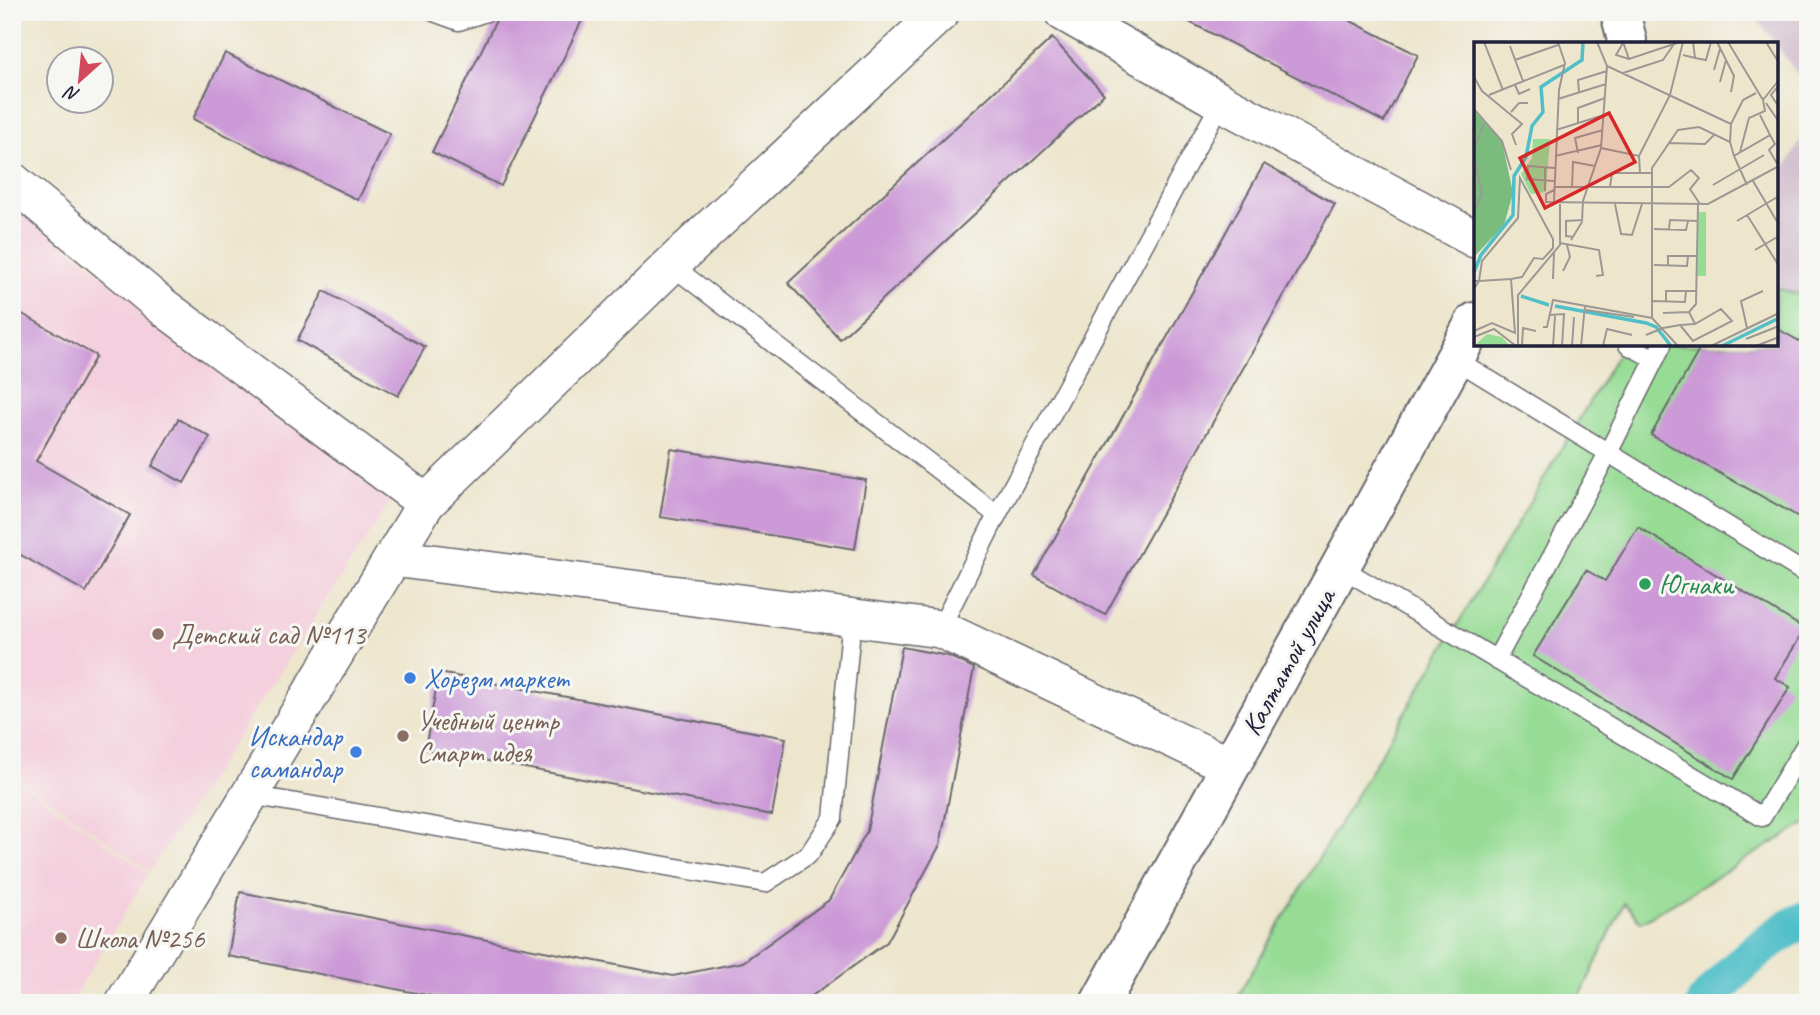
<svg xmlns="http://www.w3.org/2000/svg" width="1820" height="1015" font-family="Caveat,sans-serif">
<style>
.built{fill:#f4cfdd}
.industrial{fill:#d0bdcd}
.green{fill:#97dc95;stroke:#5c7f68;stroke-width:2}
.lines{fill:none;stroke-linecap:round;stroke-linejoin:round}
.canal{stroke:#51bfc8;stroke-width:38}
.building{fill:#cc9ad7}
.lane-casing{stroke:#69676e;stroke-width:21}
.street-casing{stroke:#69676e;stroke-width:40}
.secondary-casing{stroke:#69676e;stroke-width:42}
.lane{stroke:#fff;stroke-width:18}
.street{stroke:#fff;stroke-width:37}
.secondary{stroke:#fff;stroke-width:38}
.leisure-dot{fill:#2e9e5b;stroke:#f6f6f2;stroke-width:2.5}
.education-dot{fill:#8d6e63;stroke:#f6f6f2;stroke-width:2.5}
.shop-dot{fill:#3f7fe0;stroke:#f6f6f2;stroke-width:2.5}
.labels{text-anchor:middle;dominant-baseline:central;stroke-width:6;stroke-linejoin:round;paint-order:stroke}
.leisure-label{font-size:28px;fill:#27864d;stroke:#f6f6f2;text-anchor:start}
.education-label{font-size:28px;fill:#785e54;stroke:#f6f6f2;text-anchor:start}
.street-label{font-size:28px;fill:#22223b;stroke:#f6f6f2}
.shop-label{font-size:28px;fill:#366cbe;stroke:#f6f6f2;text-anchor:start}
.inset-river{fill:none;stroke:#51bfc8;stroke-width:3.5}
.inset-road{fill:none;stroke:#9c9893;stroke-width:2}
.view{fill:#d62828;fill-opacity:0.15;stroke:#d62828;stroke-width:3.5}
.inset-edge{fill:none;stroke:#22223b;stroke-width:3.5}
</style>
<rect width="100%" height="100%" fill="#f6f6f2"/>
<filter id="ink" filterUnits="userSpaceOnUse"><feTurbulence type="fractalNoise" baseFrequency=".0143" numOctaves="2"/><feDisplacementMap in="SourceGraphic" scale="14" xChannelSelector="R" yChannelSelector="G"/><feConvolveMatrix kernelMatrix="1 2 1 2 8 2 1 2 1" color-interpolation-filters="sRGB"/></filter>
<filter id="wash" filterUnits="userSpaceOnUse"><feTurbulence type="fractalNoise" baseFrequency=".00686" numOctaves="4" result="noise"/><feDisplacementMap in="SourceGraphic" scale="28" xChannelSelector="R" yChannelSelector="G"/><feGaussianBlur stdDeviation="1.57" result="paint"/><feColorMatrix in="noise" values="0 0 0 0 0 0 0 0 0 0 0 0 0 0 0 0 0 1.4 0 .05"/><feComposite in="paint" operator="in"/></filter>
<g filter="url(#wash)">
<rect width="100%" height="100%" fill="#ede6cd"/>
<g class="built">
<polygon points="12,205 396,493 150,871 12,774"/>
<polygon points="12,777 149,873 70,1003 12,1003"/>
</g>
<g class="industrial">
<polygon points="1751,12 1808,12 1808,90 1776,44"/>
<polygon points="1808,127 1808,297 1776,288 1776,185"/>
</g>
<polygon class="green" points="1776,288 1808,297 1808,822 1641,922 1624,903 1577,1003 1233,1003 1623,345 1776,345"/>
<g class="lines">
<path class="canal" d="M1705,1003C1733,970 1768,935 1808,919"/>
</g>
<g id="blocks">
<g class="building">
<polygon points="500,12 586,12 501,186 432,152"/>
<polygon points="1170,12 1333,12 1418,55 1384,122"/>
<polygon points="1052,38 1104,94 840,339 788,283"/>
<polygon points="225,53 390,134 358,200 193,119"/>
<polygon points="1264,164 1335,204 1105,615 1034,575"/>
<polygon points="324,291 425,347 398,396 297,340"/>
<polygon points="12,308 96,356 36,461 130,515 86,592 12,550"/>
<polygon points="1776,328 1808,346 1808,522 1651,435 1702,345 1776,345"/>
<polygon points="178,419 210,437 184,483 152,466"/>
<polygon points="671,449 866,480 855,549 660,517"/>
<polygon points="1638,527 1805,629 1775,678 1790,687 1733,779 1533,656 1586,570 1605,581"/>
<polygon points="902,647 948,656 974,668 940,845 887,942 802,1003 467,1003 228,956 240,892 673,976 743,962 829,900 867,831"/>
<polygon points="439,673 786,738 772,815 425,749"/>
</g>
</g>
</g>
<g filter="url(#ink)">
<use href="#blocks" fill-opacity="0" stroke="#69676e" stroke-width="2"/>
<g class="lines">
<defs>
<g id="lane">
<polyline points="434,12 459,21 486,12"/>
<polyline points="671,265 997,515 1221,102"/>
<polyline points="1628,345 1655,359"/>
<polyline points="1455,359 1808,575"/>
<polyline points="1340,567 1762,817 1808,741"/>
<polyline points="940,629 997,515"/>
<polyline points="1496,660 1608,453 1662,345"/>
<polyline points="250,795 765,883 809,854 833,818 852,618"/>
</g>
<g id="street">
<polyline points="1063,12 1221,102 1475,239"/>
<polyline points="12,181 162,306 426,503"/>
<polyline points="393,558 940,629 1230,766"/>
<polyline points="124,1003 426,503 671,265 941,12"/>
</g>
<g id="secondary">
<polyline points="1620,12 1627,40 1626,44"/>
<polyline points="1100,1003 1475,322"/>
</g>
</defs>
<use href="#lane" class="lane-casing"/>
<use href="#street" class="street-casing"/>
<use href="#secondary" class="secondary-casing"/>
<use href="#lane" class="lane"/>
<use href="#street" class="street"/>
<use href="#secondary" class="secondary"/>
</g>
</g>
<circle class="leisure-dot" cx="1645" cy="584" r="7"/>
<g class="education-dot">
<circle cx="158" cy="634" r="7"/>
<circle cx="403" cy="736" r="7"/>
<circle cx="61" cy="938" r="7"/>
</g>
<g class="shop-dot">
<circle cx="410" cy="678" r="7"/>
<circle cx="356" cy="752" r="7"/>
</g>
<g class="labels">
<g class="leisure-label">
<text x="1659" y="584">Югнаки</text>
</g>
<g class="education-label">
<text x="172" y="634">Детский сад №113</text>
<text x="417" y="720">Учебный центр<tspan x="417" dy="32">Смарт идея</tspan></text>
<text x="75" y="938">Школа №256</text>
</g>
<g class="street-label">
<text transform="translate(1288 662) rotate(-61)">Калтатой улица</text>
</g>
<g class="shop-label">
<text x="424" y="678">Хорезм маркет</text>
<text x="342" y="736" text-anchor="end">Искандар<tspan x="342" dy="32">самандар</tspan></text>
</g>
</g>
<g transform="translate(1474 42)">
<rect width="304" height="304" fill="#ede6cd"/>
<path d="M59,97H76L72,150L57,152L47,132L58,116ZM224,170H232V234H223ZM13,292L28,295L36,304H0Z" fill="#97dc95"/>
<path d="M0,69L28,99L39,151L30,183L0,215Z" fill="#79bc7e"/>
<path class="inset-river" d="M0,230L7,213L39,173L40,134L52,115L58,84L69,70L67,45L108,18L109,0M47,254L75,263M81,264L172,281L182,285L197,304M248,304L305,276"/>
<path class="inset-road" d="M10,0L29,48M123,0L133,24L257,82M149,0L155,17L206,0M243,0L260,34L257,50M254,0L289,58M292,0L305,21M149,1L142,13L155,17M36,4L49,39M209,13L221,16L219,0M221,16L232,18L237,0M41,18L84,3M240,28L246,7M149,31L189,18L200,2M0,35L8,49L48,82L38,92L42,103M246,40L252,18M41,43L45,52L56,47M305,43L297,53L305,65M105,50L104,38L133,29M15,53L90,23M84,57L132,42M292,61L305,80M0,67L28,99L37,128M37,70L45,61H54M104,81V66L131,56M82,88L130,73M296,93L301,102L295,108L304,123M256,100L257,82L269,58L282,51M194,101L231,102L241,92M127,106L165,114M0,107L10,81M266,110L275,76L291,69L289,58L305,38M104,111L101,96L129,88M81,114L128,103M0,116L8,151L0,169M166,131L165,114L196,53L209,0M80,139L53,137L54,124L81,126M279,139L305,183M239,143L290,113M273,143L260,114L296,93L286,73M80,145H195L217,128L225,136L216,147L226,162M136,145L138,131H178M98,146L99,120L121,124M80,148L72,152V160L234,162L305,124M71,149V125M80,159L85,48L91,21L84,0M141,162L147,192L158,193L168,162M273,173L305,224M263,179L305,154M180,187L212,188L214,179M195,187L196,178L224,179M100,195L92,194V179L109,178M97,198L108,180L109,159L127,106L133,24M86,201L125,208L129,233L122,234M281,208L305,194M180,223L213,224L214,214M194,223V214H223M89,229L96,215L93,203M79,237L80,211M0,239H5L37,237L48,235L60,216L69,217L79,206V197L46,136L44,176L8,219L5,239L0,247M179,259L211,260L212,249M192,259V249H222M112,268L160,275M189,271L215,270M75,273L90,272L88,304M178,276V126L204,88L225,85L256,100L260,114M221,282L215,270L222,262L224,162M69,285H73L79,258L178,276L204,304M273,286L267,259L289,249M0,289L18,281L41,291L37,237M172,293L189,286L206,283L221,282L247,267L258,279L219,299L206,283M0,295L20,287L42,304M272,297L305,284M44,304V253L86,203V162M48,304L49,286L62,289M79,304L81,274M98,304L100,275M107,304L111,264M129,304L133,287L158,293M237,304L305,271M282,304L305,295"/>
<path class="view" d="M135,71L161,120L71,166L46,116Z"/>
<rect width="304" height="304" class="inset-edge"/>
</g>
<rect width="1820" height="1015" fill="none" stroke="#f6f6f2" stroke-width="42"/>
<g transform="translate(80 80) rotate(207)"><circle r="33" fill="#f6f6f2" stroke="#a1a1a9" stroke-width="2"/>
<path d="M0-5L12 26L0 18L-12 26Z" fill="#d1495b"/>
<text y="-10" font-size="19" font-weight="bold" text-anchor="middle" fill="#22223b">N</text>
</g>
</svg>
